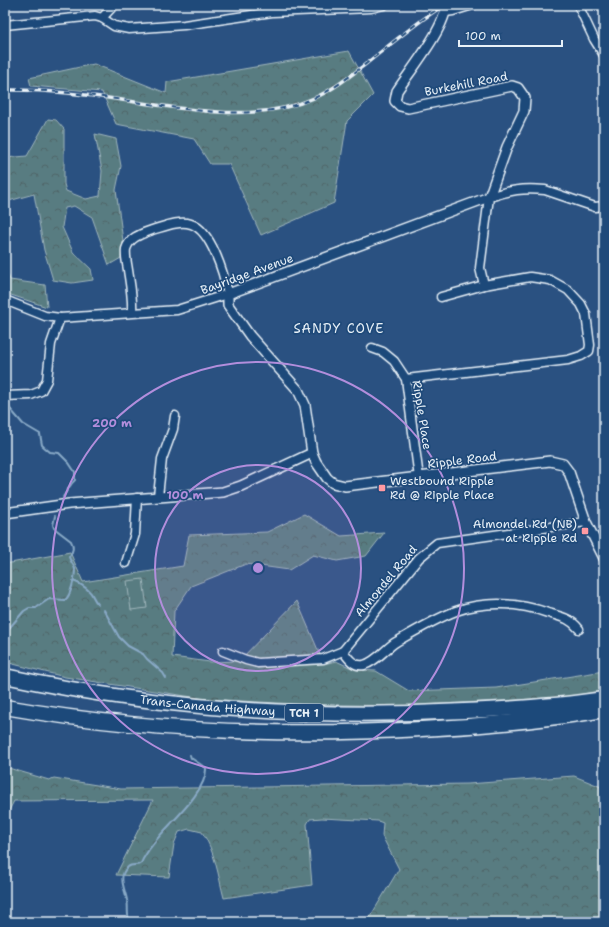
<svg xmlns="http://www.w3.org/2000/svg" width="609" height="927" font-family="'Shantell Sans',sans-serif">
<style>
.forest{fill:url(#forest-crowns);stroke:#a0b6bc}
.pitch{fill:#597c81;stroke:#a0b6bc}
.lines{fill:none;stroke-linecap:round;stroke-linejoin:round}
.stream{stroke:#89aac7;stroke-width:2}
.minor-casing{stroke:#e8f1f8;stroke-width:11}
.tertiary-casing{stroke:#e8f1f8;stroke-width:12}
.motorway-casing{stroke:#e8f1f8;stroke-width:17}
.minor{stroke:#1f4a7a;stroke-width:8}
.tertiary{stroke:#1f4a7a;stroke-width:9}
.motorway{stroke:#1f4a7a;stroke-width:14}
.rail-casing{stroke:#e8f1f8;stroke-width:3.5}
.rail{stroke:#1f4a7a;stroke-width:2;stroke-dasharray:6;stroke-linecap:butt}
.ring{fill:none;stroke:#b28edc;stroke-width:2}
.poi-dot{fill:#ff9aa2;stroke:#1f4a7a;stroke-width:1.5}
.labels{text-anchor:middle;dominant-baseline:central;stroke-width:3.5;stroke-linejoin:round;paint-order:stroke}
.shield{fill:#1f4a7a;stroke:#acbfd2;stroke-width:1}
.shield-label{font-size:11px;font-weight:bold;fill:#e8f1f8}
.street-label{font-size:12px;fill:#e8f1f8;stroke:#1f4a7a}
.poi-label{font-size:12px;fill:#e8f1f8;stroke:#1f4a7a;text-anchor:start}
.neighbourhood-label{font-size:13px;letter-spacing:1px;fill:#e8f1f8;stroke:#1f4a7a}
.centre{fill:#b28edc;stroke:#1f4a7a;stroke-width:2}
.ring-label{font-size:12px;text-anchor:middle;font-weight:bold;fill:#b28edc;stroke:#1f4a7a;stroke-width:3.5;stroke-linejoin:round;paint-order:stroke}
</style>
<defs>
<pattern id="forest-crowns" width="20" height="18" patternUnits="userSpaceOnUse"><rect width="20" height="18" fill="#597c81"/><path d="M2 6a3 3 0 1 1 6 0M12 15a3 3 0 1 1 6 0" fill="none" stroke="#506568"/></pattern>
</defs>
<rect width="100%" height="100%" fill="#2a5181"/>
<filter id="ink" filterUnits="userSpaceOnUse"><feTurbulence type="fractalNoise" baseFrequency=".025" numOctaves="2"/><feDisplacementMap in="SourceGraphic" scale="8" xChannelSelector="R" yChannelSelector="G"/><feConvolveMatrix kernelMatrix="1 2 1 2 8 2 1 2 1" color-interpolation-filters="sRGB"/></filter>
<g filter="url(#ink)">
<g class="forest">
<polygon points="349,51 373,95 347,121 334,203 261,235 229,164 210,164 194,139 116,124 102,92 31,86 29,78 94,64 166,93 167,82"/>
<polygon points="48,119 56,120 64,129 64,184 66,191 86,199 100,196 102,171 95,134 116,139 121,166 116,190 123,241 121,258 109,265 92,217 74,206 65,208 62,227 73,252 91,269 93,280 72,283 53,280 44,250 34,194 5,202 5,158 27,156"/>
<polygon points="5,266 10,280 45,285 47,307 5,293"/>
<polygon points="304,514 341,536 384,533 366,556 337,561 313,555 289,570 246,564 191,586 174,611 172,657 210,662 239,661 297,601 324,664 336,661 356,670 376,671 409,691 496,688 604,671 604,690 573,696 501,701 401,706 296,704 205,699 65,677 5,662 5,564 70,552 83,582 183,566 189,535 267,532"/>
<path d="M5,767L49,780L54,778L121,789L468,784L574,776L604,788V922H367L399,869L382,836L383,823L378,821L322,818L310,819L307,824L312,885L224,898C218,875 215,851 202,832L189,829L179,832L174,844L169,877L116,875L153,800L14,801L5,818Z"/>
</g>
<polygon class="pitch" points="143,579 147,608 131,610 127,581"/>
<g class="lines">
<g class="stream">
<polyline points="5,403 23,424 40,434 42,445 44,447 50,452 59,453 69,463 75,472 75,480 72,483 63,497"/>
<path d="M73,581C79,583 84,586 89,591C93,594 93,600 98,604"/>
<polyline points="104,610 119,637 128,646 143,654 147,659 163,673 166,678"/>
<path d="M5,633L24,611L29,608H36L49,599L65,600C71,596 75,576 75,569C74,565 70,561 69,557C73,552 74,546 71,541L54,528L53,525L55,516"/>
<path d="M130,922C126,915 129,908 127,900C125,889 117,876 128,867C133,862 140,869 143,859C147,852 152,845 157,839C172,821 207,791 206,768L191,758L190,755"/>
</g>
<defs>
<g id="minor">
<polyline points="578,5 594,39 604,55"/>
<polyline points="445,12 453,11 473,5"/>
<polyline points="102,18 114,5"/>
<polyline points="5,25 95,16 102,18 114,26 129,29 184,25 272,12 371,8 384,5"/>
<polyline points="441,297 484,285"/>
<path d="M5,300L45,316L60,318L177,310L228,294C224,274 211,230 191,224C179,220 163,227 152,230C141,234 130,237 126,249C125,256 127,263 128,270C130,284 133,298 132,312"/>
<polyline points="372,348 383,352 394,361 406,379 419,478"/>
<path d="M406,379L568,360L581,356L589,351L590,345L586,314L581,304L568,290L550,280L530,277L484,285L480,268L489,197C511,190 522,188 545,190L595,207L604,206"/>
<polyline points="5,396 31,395 41,391 47,380 51,344 60,318"/>
<polyline points="158,496 162,459 173,429 175,416"/>
<polyline points="126,563 135,534 137,498"/>
<polyline points="223,651 246,660 258,663 323,659 343,651 419,558 437,543 586,522"/>
<path d="M343,651C348,658 354,667 364,665C376,662 386,648 396,642C415,631 435,619 456,611C485,601 519,602 548,613C562,617 570,618 579,629"/>
</g>
<g id="tertiary">
<path d="M446,5C446,27 410,71 397,91L395,101L400,106L408,108L512,86L518,88L525,98L524,111L507,147L489,197L228,294V305L250,336L298,390L305,405L312,453L316,462L327,478L333,483L345,486L550,461L563,464L569,472L586,522L604,558"/>
<polyline points="5,513 69,504 223,492 241,486 312,453"/>
</g>
<g id="motorway">
<path id="s1" d="M5,676C156,709 312,719 465,711C512,709 558,706 604,699"/>
<path d="M5,707C142,731 282,737 421,729C482,726 543,720 604,710"/>
</g>
</defs>
<use href="#minor" class="minor-casing"/>
<use href="#tertiary" class="tertiary-casing"/>
<use href="#motorway" class="motorway-casing"/>
<use href="#minor" class="minor"/>
<use href="#tertiary" class="tertiary"/>
<use href="#motorway" class="motorway"/>
<defs>
<path id="rail" d="M5,90C48,89 92,95 135,102C193,110 258,123 314,98C333,90 350,76 367,63C392,43 417,22 444,5"/>
</defs>
<use href="#rail" class="rail-casing"/>
<use href="#rail" class="rail"/>
</g>
</g>
<circle cx="258" cy="568" r="103" fill="#b28edc" fill-opacity=".12"/>
<g class="ring">
<circle cx="258" cy="568" r="103"/>
<circle cx="258" cy="568" r="206"/>
</g>
<g class="poi-dot">
<rect x="378" y="484" width="8" height="8" rx="2"/>
<rect x="581" y="527" width="8" height="8" rx="2"/>
</g>
<g class="labels">
<rect class="shield" x="285" y="704" width="38" height="18" rx="3"/>
<g class="shield-label">
<text x="304" y="713">TCH 1</text>
</g>
<g class="street-label">
<text transform="translate(466 84) rotate(-11)">Burkehill Road</text>
<text transform="translate(247 274) rotate(-20)">Bayridge Avenue</text>
<text transform="translate(422 415) rotate(81)">Ripple Place</text>
<text transform="translate(462 460) rotate(-7)">Ripple Road</text>
<text transform="translate(386 581) rotate(-50)">Almondel Road</text>
<text stroke="none"><textPath href="#s1" startOffset="205">Trans-Canada Highway</textPath></text>
</g>
<g class="poi-label">
<text x="390" y="481">Westbound Ripple<tspan x="390" dy="14">Rd @ Ripple Place</tspan></text>
<text x="577" y="524" text-anchor="end">Almondel Rd (NB)<tspan x="577" dy="14">at Ripple Rd</tspan></text>
</g>
<g class="neighbourhood-label">
<text x="339" y="328">SANDY COVE</text>
</g>
</g>
<circle cx="258" cy="568" r="6" class="centre"/>
<g class="ring-label">
<text x="112" y="427">200 m</text>
<text x="185" y="499">100 m</text>
</g>
<rect width="609" height="927" fill="none" stroke="#1f4a7a" stroke-width="20"/>
<rect x="10" y="10" width="589" height="907" fill="none" stroke="#e8f1f8" stroke-width="1.5" filter="url(#ink)"/>
<path d="M459 40v6h103v-6" fill="none" stroke="#e8f1f8" stroke-width="2"/>
<text x="465" y="40" font-size="12" fill="#e8f1f8" stroke="#1f4a7a" stroke-width="3" paint-order="stroke">100 m</text>
</svg>
